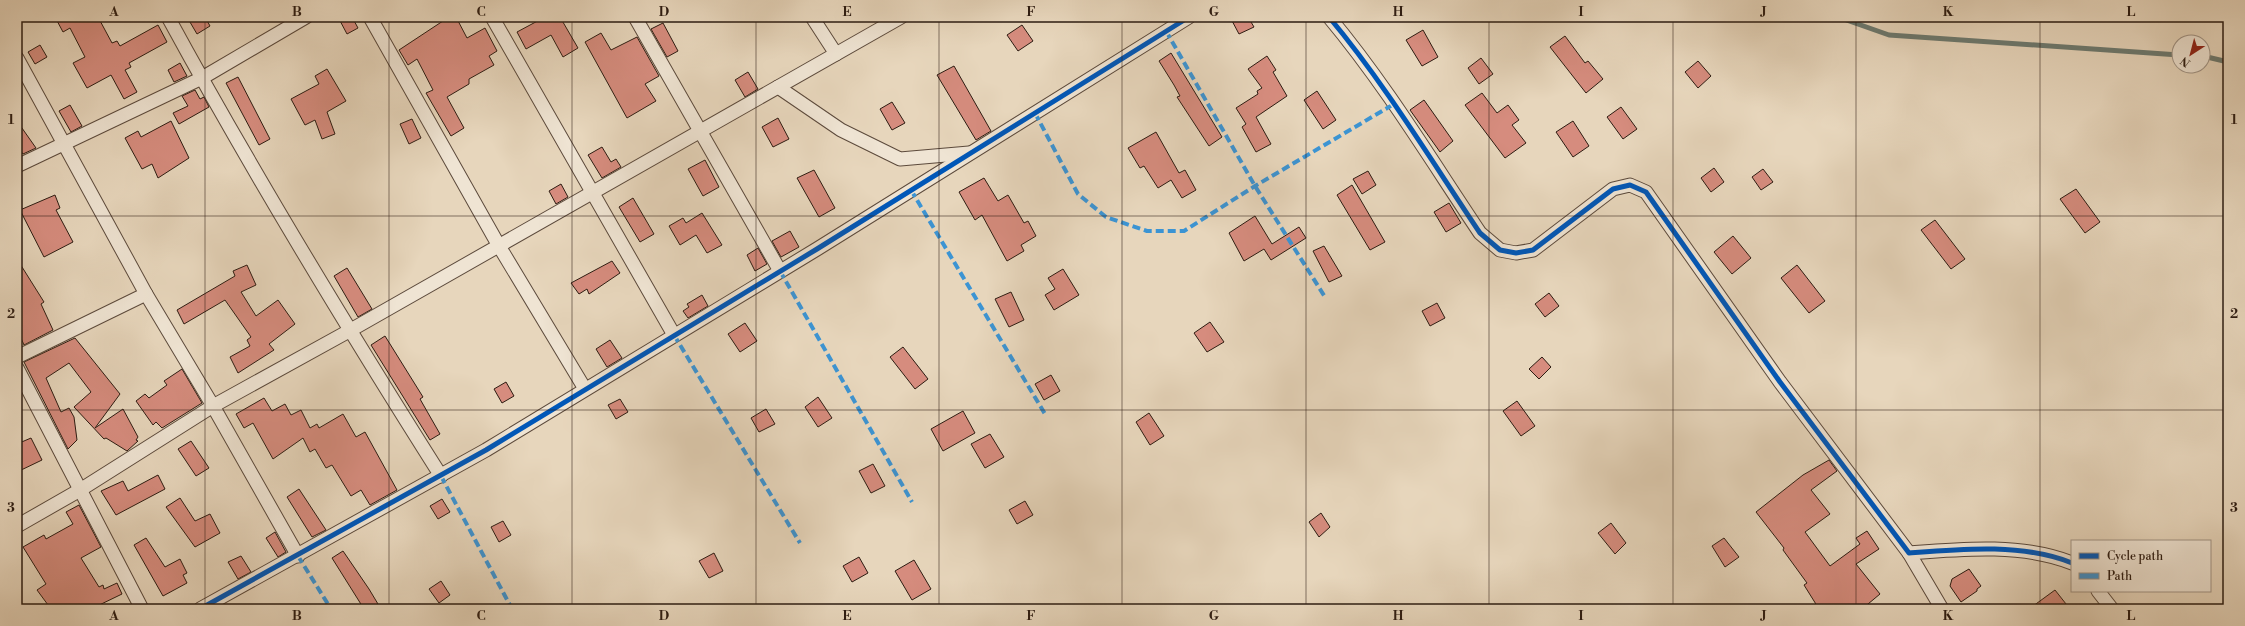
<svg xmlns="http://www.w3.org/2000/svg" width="2245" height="626" font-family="'Libre Bodoni',serif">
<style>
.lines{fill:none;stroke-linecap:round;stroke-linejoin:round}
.stream{stroke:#6d7a70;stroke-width:5}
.building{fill:#d68c7e;stroke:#2d1c12}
.street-casing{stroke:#5c4a3c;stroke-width:15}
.street{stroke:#efe4d3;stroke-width:13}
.quiet{stroke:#3c94d3;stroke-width:4;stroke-dasharray:8 4;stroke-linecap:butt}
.cycleway-casing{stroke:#efe4d3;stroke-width:8}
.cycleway{stroke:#0057b8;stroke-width:5}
.grid{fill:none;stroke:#2d1c12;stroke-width:1;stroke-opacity:0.55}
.neatline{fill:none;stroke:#2d1c12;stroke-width:1.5}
.grid-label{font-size:13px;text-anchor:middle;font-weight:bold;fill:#2d1c12}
</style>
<rect width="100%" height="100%" fill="#e7d6bc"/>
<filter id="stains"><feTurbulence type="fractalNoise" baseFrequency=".005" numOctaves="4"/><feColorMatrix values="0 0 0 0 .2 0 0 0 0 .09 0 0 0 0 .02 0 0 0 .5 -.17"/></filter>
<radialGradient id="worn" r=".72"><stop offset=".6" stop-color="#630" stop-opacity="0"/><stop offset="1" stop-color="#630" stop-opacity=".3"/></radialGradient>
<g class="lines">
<g class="stream">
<polyline points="1838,17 1889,35 2179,55"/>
<polyline points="2203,56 2228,62"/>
</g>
</g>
<g class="building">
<polygon points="55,17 98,17 112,43 117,41 120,46 158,25 167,42 129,63 131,67 125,70 137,92 124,99 111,75 87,88 73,63 85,57 70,28 63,32"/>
<polygon points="187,17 205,17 210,26 197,34"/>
<polygon points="338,17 352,17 358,28 347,34"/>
<polygon points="449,17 456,17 467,38 485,28 497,51 489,56 494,65 469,79 469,84 447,97 464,128 451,136 426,93 433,90 417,59 408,65 399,50"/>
<polygon points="545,17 560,17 578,48 563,57 551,35 526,49 517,32"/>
<polygon points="1230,17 1248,17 1254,27 1239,34"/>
<polygon points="663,23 678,51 667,57 651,29"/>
<polygon points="1022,25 1033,41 1018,51 1007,35"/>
<polygon points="1423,30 1438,57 1422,66 1406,40"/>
<polygon points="601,33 611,50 637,37 659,76 645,84 656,101 627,118 585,42"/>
<polygon points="1565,36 1585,63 1588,61 1603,79 1586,93 1550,47"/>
<polygon points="40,45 47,57 35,64 28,52"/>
<polygon points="1171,53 1222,137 1209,146 1177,97 1180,96 1174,85 1159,61"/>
<polygon points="1267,56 1276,70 1273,72 1287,96 1256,117 1271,144 1256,152 1242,127 1246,124 1236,108 1258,94 1257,91 1262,88 1248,69"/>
<polygon points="1481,58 1493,74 1479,84 1468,68"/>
<polygon points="1698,61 1711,76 1698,88 1685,72"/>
<polygon points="180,63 187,76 174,82 168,70"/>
<polygon points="954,66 991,131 976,140 937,75"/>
<polygon points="327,69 346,101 327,112 335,134 322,139 315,120 305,125 291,99 319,84 315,76"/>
<polygon points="748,72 758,89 745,97 735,80"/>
<polygon points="238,77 270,139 259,145 226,83"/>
<polygon points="195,90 200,99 204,97 209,107 179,124 173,113 188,106 182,96"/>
<polygon points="1317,91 1336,120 1323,129 1304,100"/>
<polygon points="1482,93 1497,113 1508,105 1519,120 1512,125 1526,143 1505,158 1465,105"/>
<polygon points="1424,100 1453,141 1440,152 1410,110"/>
<polygon points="892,102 905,123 892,130 880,109"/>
<polygon points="70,105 82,126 71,132 59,111"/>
<polygon points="1621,107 1637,129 1623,139 1607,117"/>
<polygon points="778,118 789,139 773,147 762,127"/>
<polygon points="412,119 421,138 409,144 400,124"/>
<polygon points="17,121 36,148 23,154 17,146"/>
<polygon points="171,121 189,158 158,178 152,164 142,169 125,138 138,131 141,137"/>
<polygon points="1573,121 1589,146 1573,157 1556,132"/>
<polygon points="1156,132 1179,173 1185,170 1196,190 1182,198 1171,180 1158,188 1144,166 1140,168 1128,148"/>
<polygon points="602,147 611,162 616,159 621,167 602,178 588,155"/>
<polygon points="705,160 719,187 703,196 688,169"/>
<polygon points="1714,168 1724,182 1711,192 1701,178"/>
<polygon points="1763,169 1773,182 1761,190 1752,177"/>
<polygon points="814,170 835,208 819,217 797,178"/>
<polygon points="1368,171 1376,185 1362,194 1353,179"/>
<polygon points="984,178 998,201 1008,195 1024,223 1028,221 1036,236 1021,245 1024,251 1007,261 982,215 975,220 959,192"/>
<polygon points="561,184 568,197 556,204 549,191"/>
<polygon points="1352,185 1385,242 1370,250 1337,195"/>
<polygon points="2076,189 2100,222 2085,233 2060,199"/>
<polygon points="55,195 60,208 56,210 73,242 44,257 20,210"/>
<polygon points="633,198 654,234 640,242 619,207"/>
<polygon points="1449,203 1461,223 1446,232 1434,212"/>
<polygon points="702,213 722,245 707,253 696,235 680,245 669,226 683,218 686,223"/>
<polygon points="1255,216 1272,244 1299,227 1306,238 1271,260 1264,249 1244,261 1229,233"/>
<polygon points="1935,220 1965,259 1951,269 1921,230"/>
<polygon points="790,231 799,247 781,257 772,241"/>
<polygon points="1733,236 1751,258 1732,274 1714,252"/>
<polygon points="1324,246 1342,276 1329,282 1313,251"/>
<polygon points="758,248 767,264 755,271 747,255"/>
<polygon points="17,259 44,302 41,304 53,330 24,345 17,329"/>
<polygon points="612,261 620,273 589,294 587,289 579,294 571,283"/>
<polygon points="247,265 256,285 241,292 256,316 278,300 295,324 269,344 274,350 238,373 230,357 250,346 247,340 251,337 225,300 184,324 177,310 235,276 233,271"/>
<polygon points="1797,265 1825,301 1809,313 1781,278"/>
<polygon points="347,268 372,309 358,317 334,276"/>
<polygon points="1063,269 1079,295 1054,310 1045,295 1055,289 1048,278"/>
<polygon points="1011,292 1024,320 1009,327 995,299"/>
<polygon points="1549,293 1559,306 1545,317 1535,304"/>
<polygon points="702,295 708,306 688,318 683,311 689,307 687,304"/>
<polygon points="1437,303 1445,318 1430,326 1422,311"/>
<polygon points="1210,322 1224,342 1207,352 1194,333"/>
<polygon points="745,323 757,341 740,352 728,334"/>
<polygon points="385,336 423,397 420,399 440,434 430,440 371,345"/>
<polygon points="75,338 120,394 95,428 123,409 138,437 136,440 138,441 127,451 106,438 104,439 74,407 91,392 69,363 46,378 61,412 69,408 74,417 77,440 68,449 24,362"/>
<polygon points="610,340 622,358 607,367 596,349"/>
<polygon points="903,347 928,379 915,389 890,357"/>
<polygon points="1542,357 1551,367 1539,379 1529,369"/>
<polygon points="182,369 202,403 162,428 156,422 153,425 136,401 145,394 149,398 167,385 164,381"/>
<polygon points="1051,375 1060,391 1044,400 1035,384"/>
<polygon points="506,382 514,396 502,403 494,389"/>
<polygon points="818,397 832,418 818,427 805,407"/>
<polygon points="264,398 272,411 285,404 291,415 301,410 310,428 317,424 319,428 343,414 356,437 365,432 397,490 370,505 361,490 351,496 332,465 326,468 315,449 310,452 303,438 273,459 253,423 244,428 236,414"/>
<polygon points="620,399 628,412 616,419 608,405"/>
<polygon points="1517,401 1535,426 1521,436 1503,411"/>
<polygon points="766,409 775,424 759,432 751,418"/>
<polygon points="963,411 975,433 943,451 931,429"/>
<polygon points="1149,413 1164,436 1150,445 1136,422"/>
<polygon points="990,434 1004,457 985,468 971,444"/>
<polygon points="31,438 42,460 17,472 17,444"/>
<polygon points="191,441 209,468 196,476 178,449"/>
<polygon points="1829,460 1837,471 1811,490 1830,514 1805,532 1830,566 1860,544 1856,538 1867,531 1879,549 1856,564 1880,594 1862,609 1819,609 1804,585 1807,583 1783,550 1784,548 1756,512 1803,475"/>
<polygon points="873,464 885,486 871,493 859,471"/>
<polygon points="158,475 165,489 116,515 101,491 123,481 128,491"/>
<polygon points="299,489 326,530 312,537 287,497"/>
<polygon points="180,498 195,521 210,514 220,533 195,547 166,507"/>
<polygon points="442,499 450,512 438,519 430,506"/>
<polygon points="1025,501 1033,515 1017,524 1009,510"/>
<polygon points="79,505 101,547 81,558 99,587 103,585 104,589 117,583 122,594 91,609 51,609 37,590 46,584 23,547 44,535 46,539 73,524 66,512"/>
<polygon points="1321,513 1330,527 1319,537 1309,522"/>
<polygon points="503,521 511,535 499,542 491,527"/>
<polygon points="1611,523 1626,543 1615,554 1598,533"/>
<polygon points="275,532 286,552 278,557 266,538"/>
<polygon points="146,538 165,567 180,559 187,573 183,575 187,583 163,596 134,545"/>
<polygon points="1724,538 1739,557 1725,567 1712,546"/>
<polygon points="343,551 369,589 381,609 364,609 332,558"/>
<polygon points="714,553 723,571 709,578 699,561"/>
<polygon points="241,556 251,572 238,579 228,562"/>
<polygon points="859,557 868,573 852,582 843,566"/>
<polygon points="914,560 931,589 912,600 895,571"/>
<polygon points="1969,569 1981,586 1977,589 1977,591 1961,602 1950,586 1952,579"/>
<polygon points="441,581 450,595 439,603 429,589"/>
<polygon points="2055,590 2070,609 2029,609"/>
</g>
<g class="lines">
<defs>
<g id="street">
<path d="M168,17C253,173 346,326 441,476"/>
<polyline points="370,17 499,246 585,389"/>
<polyline points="492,17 674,335"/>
<polyline points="635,17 780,271"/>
<polyline points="812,17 836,54"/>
<path d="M1329,17C1385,84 1431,160 1480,233L1500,250L1516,253L1533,250L1613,189L1630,185L1646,192L1780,382L1909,553C1960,549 2023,543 2072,563"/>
<polyline points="17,58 146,294 213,406 298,556"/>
<polyline points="778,87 841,130 900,159 969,153"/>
<polyline points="17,166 202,78 306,17"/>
<polyline points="17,357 146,294"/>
<polyline points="17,368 142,609"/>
<polyline points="17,526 80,490 213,406 349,331 901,17"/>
<polyline points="1909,553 1942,609"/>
<polyline points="2098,591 2112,609"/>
<polyline points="200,609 486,450 817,249 1189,17"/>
</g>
</defs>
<use href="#street" class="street-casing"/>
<use href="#street" class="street"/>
<g class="quiet">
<polyline points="1166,31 1255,186 1325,297"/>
<polyline points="1035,113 1078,194 1106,217 1147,231 1184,231 1255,186 1394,104"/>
<polyline points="911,190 1045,414"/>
<polyline points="780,271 912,502"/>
<polyline points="674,335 800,543"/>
<polyline points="441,476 512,609"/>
<polyline points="298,556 331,609"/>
</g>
<defs>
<g id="cycleway">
<path d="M1329,17C1385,84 1431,160 1480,233L1500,250L1516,253L1533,250L1613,189L1630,185L1646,192L1780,382L1909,553C1960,549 2023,543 2072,563"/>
<polyline points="200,609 486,450 817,249 1189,17"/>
</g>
</defs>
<use href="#cycleway" class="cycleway-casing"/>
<use href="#cycleway" class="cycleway"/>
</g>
<path class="grid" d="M205,17V609M389,17V609M572,17V609M756,17V609M939,17V609M1122,17V609M1306,17V609M1489,17V609M1673,17V609M1856,17V609M2040,17V609M17,216H2228M17,410H2228"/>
<rect width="2245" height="626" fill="none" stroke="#e7d6bc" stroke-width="44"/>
<rect x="2071" y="540" width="140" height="52" fill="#efe4d3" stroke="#a19486"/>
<rect x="2079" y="553" width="20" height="6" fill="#0057b8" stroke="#a19486"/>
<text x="2107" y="560" font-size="12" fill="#2d1c12">Cycle path</text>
<rect x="2079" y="573" width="20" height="6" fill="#3c94d3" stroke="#a19486"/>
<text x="2107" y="580" font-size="12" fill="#2d1c12">Path</text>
<g transform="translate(2191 54) rotate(216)"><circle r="19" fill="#efe4d3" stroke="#a19486"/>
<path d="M0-3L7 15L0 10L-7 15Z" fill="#8f2418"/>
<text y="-6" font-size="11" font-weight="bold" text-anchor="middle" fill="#2d1c12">N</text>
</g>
<rect x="22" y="22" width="2201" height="582" class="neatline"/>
<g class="grid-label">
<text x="114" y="16">A</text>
<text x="297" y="16">B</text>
<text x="481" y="16">C</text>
<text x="664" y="16">D</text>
<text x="847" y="16">E</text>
<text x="1031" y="16">F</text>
<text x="1214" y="16">G</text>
<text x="1398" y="16">H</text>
<text x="1581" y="16">I</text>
<text x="1764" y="16">J</text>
<text x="1948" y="16">K</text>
<text x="2131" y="16">L</text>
<text x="11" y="124">1</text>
<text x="2234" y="124">1</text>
<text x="11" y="318">2</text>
<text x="2234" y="318">2</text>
<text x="11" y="512">3</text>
<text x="2234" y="512">3</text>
<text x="114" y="620">A</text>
<text x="297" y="620">B</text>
<text x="481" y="620">C</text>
<text x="664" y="620">D</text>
<text x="847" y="620">E</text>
<text x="1031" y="620">F</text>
<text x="1214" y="620">G</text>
<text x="1398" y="620">H</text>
<text x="1581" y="620">I</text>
<text x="1764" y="620">J</text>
<text x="1948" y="620">K</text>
<text x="2131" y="620">L</text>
</g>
<rect width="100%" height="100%" filter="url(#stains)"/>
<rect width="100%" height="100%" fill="url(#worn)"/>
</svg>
